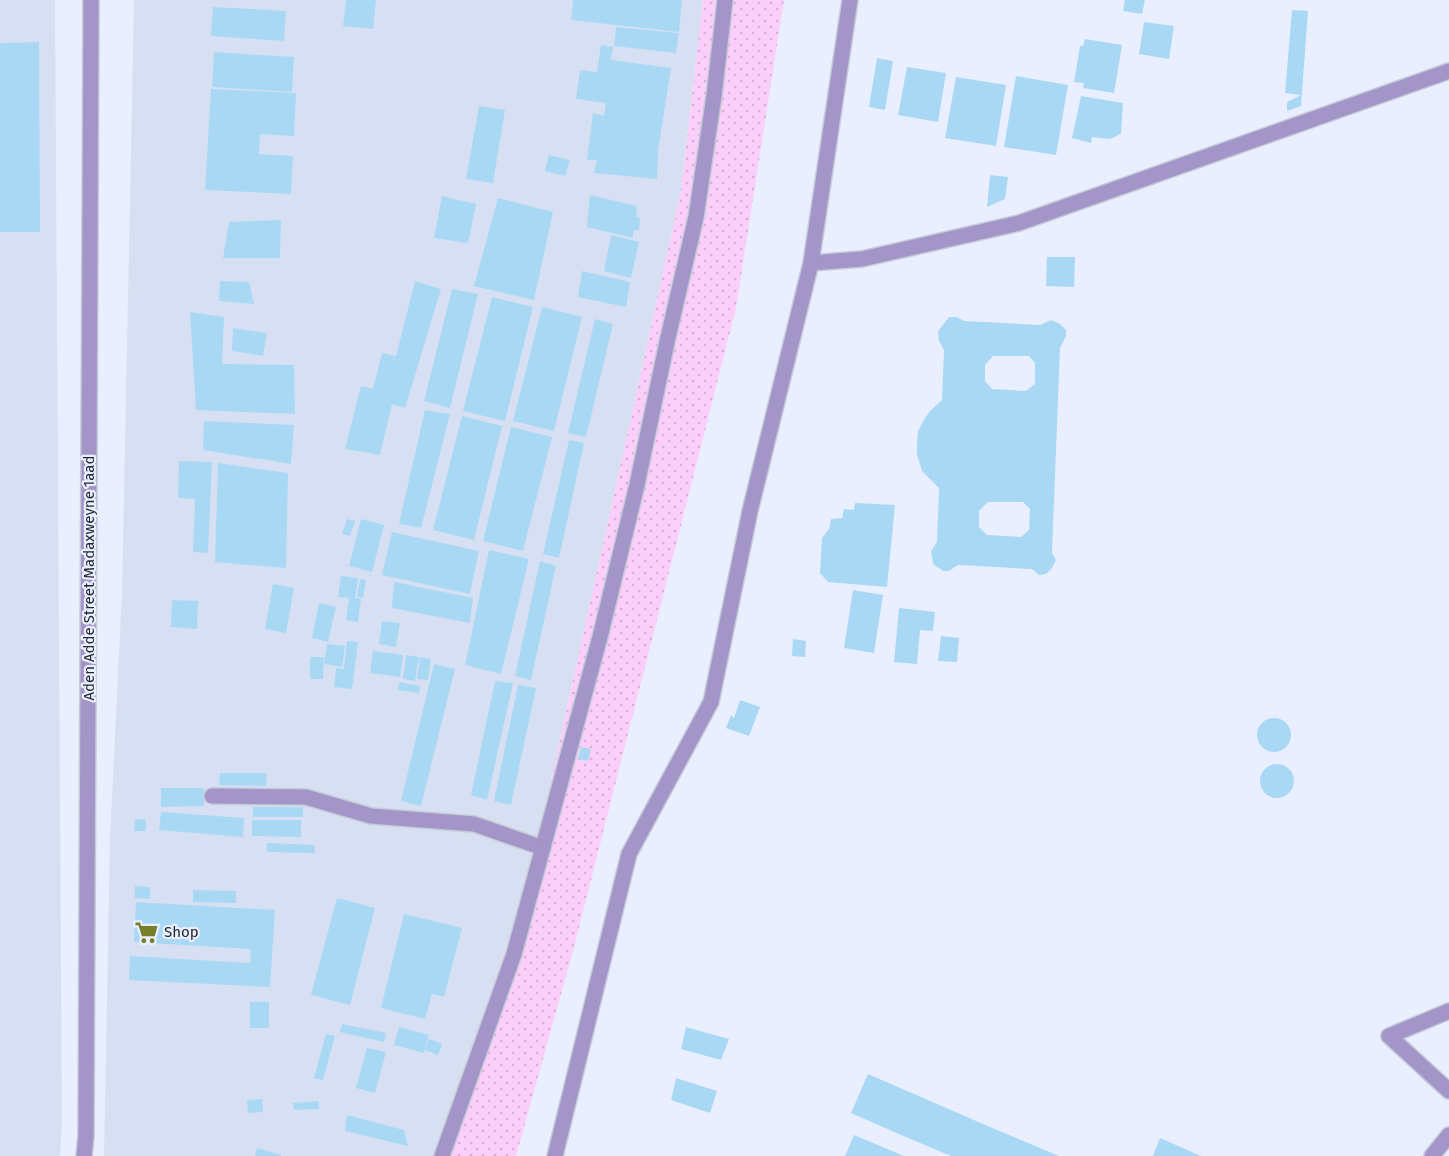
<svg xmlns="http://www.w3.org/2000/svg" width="1449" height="1156" font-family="'Fira Sans',sans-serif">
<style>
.built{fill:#d7e0f2}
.grass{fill:url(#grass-dots)}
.building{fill:#a9d8f5;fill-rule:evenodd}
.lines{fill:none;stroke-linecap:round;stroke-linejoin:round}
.minor-casing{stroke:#c5cbd9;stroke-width:18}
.minor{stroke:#a395c7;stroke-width:15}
.labels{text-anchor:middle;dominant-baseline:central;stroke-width:4.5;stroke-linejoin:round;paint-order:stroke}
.street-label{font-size:15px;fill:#232730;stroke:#e9effe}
.poi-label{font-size:15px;fill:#232730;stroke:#e9effe;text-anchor:start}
</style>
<defs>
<pattern id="grass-dots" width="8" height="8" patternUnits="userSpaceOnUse" patternTransform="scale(1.5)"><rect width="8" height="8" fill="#fbcff9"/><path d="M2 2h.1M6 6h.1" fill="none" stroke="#d7b2d6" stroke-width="1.8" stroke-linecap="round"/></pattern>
</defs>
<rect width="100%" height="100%" fill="#e9effe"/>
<g class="built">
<polygon points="0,0 55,0 62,1123 60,1156 0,1156"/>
<polygon points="134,0 703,0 681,191 529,880 435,1156 104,1156 110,838 122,592"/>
</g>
<polygon class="grass" points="703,0 784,0 736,308 573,951 516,1156 435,1156 529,880 681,191"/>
<g class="building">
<polygon points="346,0 376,0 373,29 343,26"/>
<polygon points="573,0 682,0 679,32 571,20"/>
<polygon points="1125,0 1145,0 1142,14 1123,11"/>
<polygon points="213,7 286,11 284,41 211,36"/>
<polygon points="1292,10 1308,11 1301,106 1287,111 1287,102 1301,95 1285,93"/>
<polygon points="1144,22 1174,26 1169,59 1139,54"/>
<polygon points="616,27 679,33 676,53 614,46"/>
<polygon points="1085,39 1122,45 1114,93 1083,88 1084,83 1074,82 1080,46 1083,46"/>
<polygon points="39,42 40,232 0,232 0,43"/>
<polygon points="601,45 613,47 611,60 671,68 658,151 657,179 594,173 597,160 587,160 593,113 604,116 606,103 576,99 580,70 597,72"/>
<polygon points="214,52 294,57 292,92 212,87"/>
<polygon points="877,58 893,61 885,110 869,107"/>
<polygon points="907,67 946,73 938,122 898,115"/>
<polygon points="1016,76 1068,85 1056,155 1004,147"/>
<polygon points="956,77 1006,85 996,146 945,138"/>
<polygon points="211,89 296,93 294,136 260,134 259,154 293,156 291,194 205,190"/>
<polygon points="1081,96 1123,103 1121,133 1115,137 1109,139 1092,137 1091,143 1072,138"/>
<polygon points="479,106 505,110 493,183 466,179"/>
<polygon points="549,155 570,160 565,176 545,171"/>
<polygon points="990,175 1008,177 1005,199 987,207"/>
<polygon points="590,195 637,206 636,217 640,218 639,230 633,231 633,238 587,227"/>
<polygon points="442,196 476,204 468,243 434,238"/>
<polygon points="498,198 553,212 534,300 474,286"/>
<polygon points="281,220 280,258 223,258 229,222"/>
<polygon points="611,235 639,242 631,278 604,271"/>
<polygon points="1047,257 1075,257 1074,287 1046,286"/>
<polygon points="582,271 630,282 626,307 578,297"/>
<polygon points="220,281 249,282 254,304 219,301"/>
<polygon points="415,281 441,289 405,408 392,404 380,455 345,449 361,386 373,389 382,353 396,356"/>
<polygon points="452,289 478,294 450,408 424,401"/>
<polygon points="492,297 533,307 505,421 463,411"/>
<polygon points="542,307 582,317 554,431 513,421"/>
<polygon points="190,312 224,317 222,364 294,365 295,414 196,410"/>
<path d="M949,317H957L964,321L1040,325L1051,320L1060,324L1066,330V336L1060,348L1052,553L1056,560L1052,568L1046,574L1039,575L1032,569L958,565L949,571H943L933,564L931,551L937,542L939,488L922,471L917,455V443L918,431L925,418L930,411L942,400L944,350L939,341L938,331ZM993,356H1029L1035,363V384L1026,391L992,389L985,381V365ZM988,502H1023L1030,509L1029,530L1021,537L987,535L979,527V511Z"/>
<polygon points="595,319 613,324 586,437 568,433"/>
<polygon points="233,328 267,333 263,356 232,351"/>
<polygon points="425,410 450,414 421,528 399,524"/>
<polygon points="462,416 502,426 474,540 433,530"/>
<polygon points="204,421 294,425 291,464 203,450"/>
<polygon points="511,427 552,437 523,551 483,541"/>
<polygon points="569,440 584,443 559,558 543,554"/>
<polygon points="179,461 212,462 208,553 193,552 195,499 178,498"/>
<polygon points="218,463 288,473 286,568 215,562"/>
<polygon points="855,503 895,505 887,587 828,582 820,573 822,538 829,529 831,519 842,518 844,509 854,510"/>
<polygon points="347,519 355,521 350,536 342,534"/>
<polygon points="361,519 384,525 372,572 349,566"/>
<polygon points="392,532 479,551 470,594 382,575"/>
<polygon points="489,550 529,559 501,674 465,665"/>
<polygon points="540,561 556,566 531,680 515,676"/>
<polygon points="341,576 358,578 355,598 361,599 358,622 346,620 349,598 338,597"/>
<polygon points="360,579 366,580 363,598 357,597"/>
<polygon points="394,582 473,598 470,623 392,608"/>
<polygon points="273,584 294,588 286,633 265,629"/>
<polygon points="853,590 883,595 874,653 844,648"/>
<polygon points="172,600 198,601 197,629 171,627"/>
<polygon points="319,603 336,607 328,642 312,638"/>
<polygon points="899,608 935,612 933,631 920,630 917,664 894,662"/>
<polygon points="382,621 400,623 396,647 379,644"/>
<polygon points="941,636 959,638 957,662 938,661"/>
<polygon points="793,639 806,641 805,657 792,656"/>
<polygon points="347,641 358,642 352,689 334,687 336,668 344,669"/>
<polygon points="327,644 345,646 342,667 324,664"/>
<polygon points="373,651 403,655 400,677 370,673"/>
<polygon points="406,655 419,657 415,681 403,679"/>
<polygon points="310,657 324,657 323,679 310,679"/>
<polygon points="420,657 431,659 428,680 417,679"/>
<polygon points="434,664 455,669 421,806 401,801"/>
<polygon points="495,681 513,683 487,800 471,795"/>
<polygon points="399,682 420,686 419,693 398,690"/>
<polygon points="518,685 536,688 511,805 494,801"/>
<polygon points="740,700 760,707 749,736 726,728 731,715 734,718"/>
<circle cx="1274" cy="735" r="17"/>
<polygon points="581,747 591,749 588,761 578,759"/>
<circle cx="1277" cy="781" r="17"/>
<polygon points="220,773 267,773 266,786 219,785"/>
<polygon points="161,788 204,788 204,806 161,807"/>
<rect x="253" y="807" width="50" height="10"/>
<polygon points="161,812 244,818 243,837 159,830"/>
<polygon points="135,819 146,820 146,831 134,831"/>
<polygon points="252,820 301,820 301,837 252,836"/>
<polygon points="267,843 315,845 315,853 267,852"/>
<polygon points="135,886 150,887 150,899 135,898"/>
<polygon points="193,890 236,891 236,903 193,902"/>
<polygon points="337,898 375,908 350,1005 311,995"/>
<polygon points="136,902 275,910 270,987 129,980 130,956 250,963 251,949 134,942"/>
<polygon points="404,914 462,928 444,997 432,994 425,1019 381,1008"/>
<rect x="250" y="1002" width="19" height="26"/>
<polygon points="342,1024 386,1033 384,1042 340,1032"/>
<polygon points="399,1027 429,1035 424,1053 394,1045"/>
<polygon points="686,1027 729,1039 721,1060 681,1049"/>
<polygon points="326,1034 335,1036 323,1080 314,1078"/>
<polygon points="429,1039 442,1044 438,1055 425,1050"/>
<polygon points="367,1048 386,1052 375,1093 356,1088"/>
<polygon points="868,1074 990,1127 1059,1156 951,1156 901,1135 851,1113"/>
<polygon points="676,1078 717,1091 710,1113 671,1100"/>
<polygon points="262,1099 263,1112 248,1113 247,1100"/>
<polygon points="319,1101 319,1109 294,1110 293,1103"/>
<polygon points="347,1115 404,1130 408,1146 345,1131"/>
<polygon points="854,1135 904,1156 845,1156"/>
<polygon points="1160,1138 1201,1156 1153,1156"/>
<polygon points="257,1148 281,1155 281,1156 255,1156"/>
</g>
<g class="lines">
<defs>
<g id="minor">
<polyline points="811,263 862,259 1019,223 1449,71"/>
<polyline points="212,796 306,797 371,816 474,824 543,848"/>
<polyline points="1449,1011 1389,1036 1449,1091"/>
<polyline points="84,1156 86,1136 91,0"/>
<polyline points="442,1156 514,954 600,637 637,485 667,342 696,217 714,96 725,0"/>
<polyline points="555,1156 629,854 711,702 750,511 811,263 850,0"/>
<polyline points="1432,1156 1449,1135"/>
</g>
</defs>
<use href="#minor" class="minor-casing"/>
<use href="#minor" class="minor"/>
</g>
<defs>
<symbol id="supermarket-bare" viewBox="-9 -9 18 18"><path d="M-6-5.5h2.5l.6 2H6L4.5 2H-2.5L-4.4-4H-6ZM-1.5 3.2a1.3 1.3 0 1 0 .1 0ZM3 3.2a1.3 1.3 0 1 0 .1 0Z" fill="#767e29" stroke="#e9effe" stroke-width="2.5" paint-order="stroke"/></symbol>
</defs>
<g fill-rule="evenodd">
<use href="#supermarket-bare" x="130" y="916" width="33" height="33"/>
</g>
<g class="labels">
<g class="street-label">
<text transform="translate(89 578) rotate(-90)">Aden Adde Street Madaxweyne 1aad</text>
</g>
<g class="poi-label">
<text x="164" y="932">Shop</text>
</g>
</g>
</svg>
